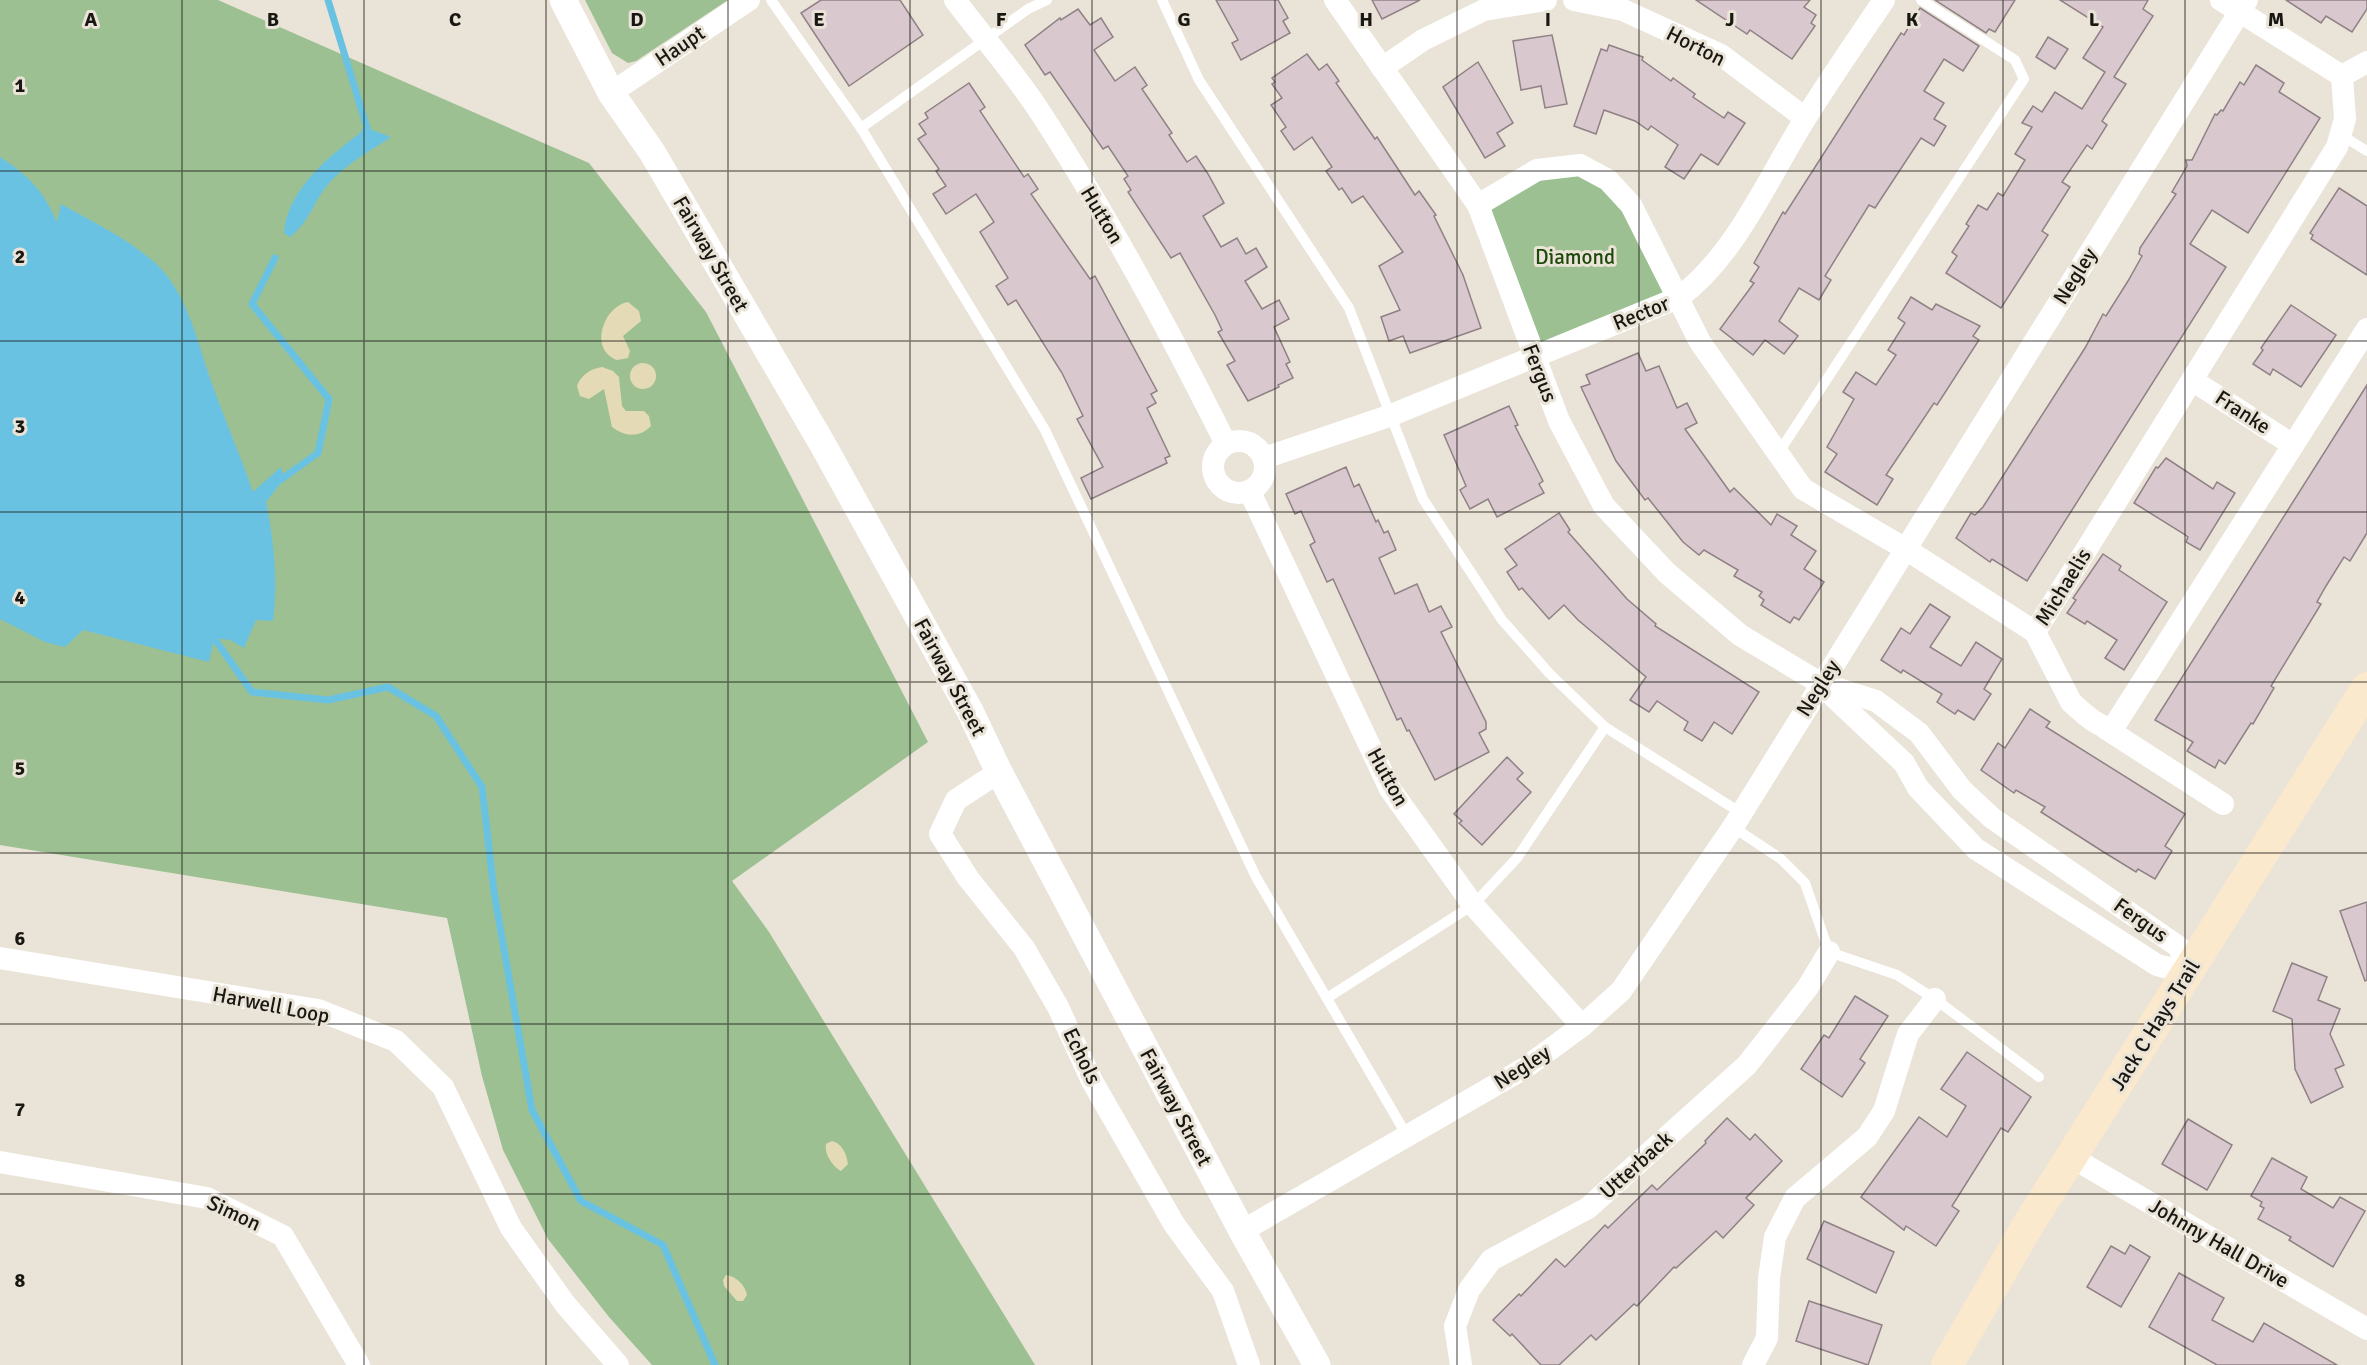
<svg xmlns="http://www.w3.org/2000/svg" width="2367" height="1365" font-family="Signika,sans-serif">
<style>
.green{fill:#9cc092}
.sand{fill:#e4dbb6}
.water{fill:#6ac2e3}
.lines{fill:none;stroke-linecap:round;stroke-linejoin:round}
.stream{stroke:#6ac2e3;stroke-width:7}
.building{fill:#d9c9ce;stroke:#8f8185;stroke-width:1.5}
.service{stroke:#fff;stroke-width:10}
.minor{stroke:#fff;stroke-width:22}
.tertiary{stroke:#fff;stroke-width:27}
.secondary{stroke:#fbe9ce;stroke-width:32}
.grid{fill:none;stroke:#191712;stroke-width:1.5;stroke-opacity:0.55}
.labels{text-anchor:middle;dominant-baseline:central;stroke-width:6;stroke-linejoin:round;paint-order:stroke}
.street-label{font-size:21px;fill:#191712;stroke:#eae3d7}
.park-label{font-size:21px;fill:#1d490b;stroke:#eae3d7}
.grid-label{font-size:20px;text-anchor:middle;font-weight:bold;fill:#191712;stroke:#eae3d7;stroke-width:6;stroke-linejoin:round;paint-order:stroke}
</style>
<rect width="100%" height="100%" fill="#eae3d7"/>
<g class="green">
<polygon points="0,0 218,0 589,163 706,312 928,742 732,881 769,932 1035,1365 652,1365 609,1317 548,1239 503,1150 482,1076 447,918 0,845"/>
<polygon points="585,0 728,0 636,61 628,63 612,53"/>
<polygon points="1580,168 1607,183 1674,296 1535,354 1480,206 1538,172"/>
</g>
<g class="sand">
<path d="M628,302L639,311L641,321L623,336L630,351L628,358L617,360C588,349 604,306 628,302Z"/>
<circle cx="643" cy="376" r="13"/>
<path d="M602,367L613,371L619,377L622,406L626,411H644L649,416L651,426C639,438 625,437 612,427L604,389L589,399L580,396L577,386C581,375 590,369 602,367Z"/>
<path d="M832,1141C843,1144 846,1154 848,1164L841,1171C833,1167 824,1154 826,1144Z"/>
<path d="M726,1275C736,1276 745,1285 747,1295L743,1301H737L724,1286L723,1280Z"/>
</g>
<g class="water">
<path d="M367,128L391,137C370,151 348,163 331,181C314,199 310,222 290,237L284,233C287,188 333,153 367,128Z"/>
<path d="M0,157C29,176 43,190 57,222L61,204C93,222 127,238 154,262C187,291 197,341 211,381C224,418 240,454 253,492L281,467L284,479L266,502C274,540 278,582 273,621L256,620L244,648L230,640L214,638L209,662L83,630L65,647L45,642L0,619Z"/>
</g>
<g class="lines">
<g class="stream">
<polyline points="328,0 367,128 363,135"/>
<polyline points="275,258 252,304 329,399 318,453 276,483"/>
<polyline points="209,631 252,692 328,700 388,687 436,716 482,787 494,892 532,1110 581,1201 663,1245 715,1365"/>
</g>
</g>
<g class="building">
<polygon points="821,0 900,0 923,35 849,86 801,13"/>
<polygon points="1216,0 1278,0 1288,18 1283,21 1290,33 1241,60 1232,43 1238,40"/>
<polygon points="1372,0 1420,0 1382,19"/>
<polygon points="1696,0 1810,0 1804,7 1816,15 1811,23 1815,26 1792,59 1750,30 1747,34"/>
<polygon points="1935,0 2015,0 1995,32 1989,29 1986,33"/>
<polygon points="2060,0 2148,0 2143,9 2153,16 2114,77 2126,84 2102,121 2107,125 2092,149 2087,145 2062,182 2070,187 2042,231 2048,235 2001,308 1946,273 1957,256 1952,252 1969,226 1966,224 1978,205 1987,210 1998,193 2003,196 2025,160 2015,154 2032,127 2022,123 2033,106 2042,112 2055,92 2082,109 2105,72 2083,58 2103,27"/>
<polygon points="2286,0 2367,0 2367,9 2352,32 2326,16 2321,23"/>
<polygon points="1920,8 1979,46 1963,71 1944,59 1924,91 1944,103 1934,119 1946,126 1934,146 1921,138 1875,208 1869,205 1825,276 1831,280 1819,300 1799,288 1779,321 1798,336 1784,354 1765,340 1753,355 1720,329 1754,283 1750,281 1759,267 1754,263 1783,212 1785,214 1901,33 1904,35"/>
<polygon points="1078,9 1090,25 1101,18 1113,37 1094,50 1115,81 1135,67 1147,85 1142,89 1172,133 1169,135 1187,162 1196,156 1208,174 1224,203 1203,216 1221,247 1237,238 1246,254 1256,248 1267,267 1245,281 1262,309 1279,300 1289,319 1274,327 1290,362 1286,364 1293,378 1278,385 1279,387 1248,401 1227,365 1235,361 1218,332 1222,330 1215,315 1180,253 1171,258 1128,192 1131,190 1124,179 1128,176 1108,146 1103,149 1050,72 1045,75 1025,45 1060,18 1061,20"/>
<polygon points="1552,35 1567,104 1545,108 1541,86 1521,90 1513,41"/>
<polygon points="2048,37 2068,49 2055,69 2036,57"/>
<polygon points="1609,45 1643,57 1642,60 1671,81 1673,78 1695,94 1693,97 1724,118 1728,112 1745,123 1718,165 1701,154 1684,179 1665,167 1678,145 1651,126 1648,130 1635,121 1604,110 1596,134 1574,126 1601,49 1607,51"/>
<polygon points="1307,54 1319,70 1327,64 1339,81 1336,83 1375,139 1377,137 1415,195 1419,191 1436,215 1434,216 1463,275 1481,328 1410,353 1403,336 1389,341 1381,317 1400,310 1379,266 1403,252 1363,196 1352,203 1342,188 1339,190 1326,171 1332,167 1312,137 1294,150 1281,131 1286,127 1271,105 1282,98 1272,84 1275,82 1272,78"/>
<polygon points="1478,62 1513,123 1497,133 1505,146 1485,158 1443,87"/>
<polygon points="2256,65 2284,83 2279,92 2320,118 2248,233 2212,210 2190,244 2226,267 2027,581 1992,559 1990,562 1956,538 1971,513 1975,515 1983,507 2085,348 2103,314 2106,316 2128,281 2142,256 2139,254 2140,248 2176,194 2172,192 2187,166 2186,160 2192,160 2215,114 2217,115 2221,110 2223,111 2240,82 2244,85"/>
<polygon points="969,83 985,107 980,111 1024,177 1028,174 1038,189 1031,194 1090,279 1095,276 1157,391 1151,394 1156,403 1147,408 1170,456 1165,458 1167,463 1091,499 1081,478 1103,467 1077,419 1083,416 1062,373 1016,300 1008,305 996,286 1008,278 980,232 994,222 976,194 946,214 933,194 946,186 936,171 939,169 918,139 926,134 919,124 928,118 925,113"/>
<polygon points="2339,188 2367,206 2367,275 2311,239 2313,235 2310,233"/>
<polygon points="1911,297 1932,310 1936,304 1980,326 1973,336 1979,340 1937,405 1934,403 1886,475 1893,479 1877,505 1825,472 1837,454 1827,447 1854,399 1843,392 1856,372 1876,385 1896,355 1888,350 1905,323 1898,318"/>
<polygon points="2291,305 2336,335 2301,387 2273,369 2270,375 2253,364 2263,350 2261,348"/>
<polygon points="1638,353 1646,371 1659,366 1677,408 1687,403 1697,423 1685,429 1730,492 1734,488 1771,525 1777,514 1797,526 1791,535 1816,551 1804,569 1824,582 1799,620 1794,617 1790,623 1761,605 1764,600 1759,596 1762,592 1734,576 1738,570 1704,550 1699,555 1683,542 1648,498 1645,500 1616,461 1581,387 1590,384 1586,375"/>
<polygon points="2367,385 2367,533 2350,561 2344,557 2326,586 2317,602 2321,604 2271,686 2274,688 2253,724 2251,723 2225,764 2219,760 2215,768 2187,751 2193,742 2155,720"/>
<polygon points="1509,406 1518,425 1515,426 1543,481 1539,484 1544,493 1497,517 1488,499 1470,509 1460,490 1466,486 1444,435"/>
<polygon points="2166,458 2213,489 2217,482 2235,493 2200,550 2186,542 2188,537 2184,534 2134,503 2156,467 2158,468"/>
<polygon points="1346,467 1354,487 1359,484 1376,522 1378,520 1384,533 1388,531 1396,550 1379,558 1395,594 1417,584 1429,612 1441,606 1452,627 1441,632 1486,722 1486,729 1479,733 1489,752 1435,780 1409,730 1407,731 1401,718 1397,720 1333,579 1327,582 1310,545 1315,542 1301,511 1295,514 1286,494"/>
<polygon points="1559,513 1570,530 1568,532 1627,599 1656,624 1655,626 1759,692 1732,734 1714,722 1702,741 1684,730 1688,722 1657,701 1649,712 1630,700 1646,677 1578,620 1564,605 1549,619 1522,588 1519,590 1507,572 1517,565 1505,549"/>
<polygon points="2103,554 2121,566 2119,570 2167,602 2124,670 2105,658 2117,640 2087,621 2085,624 2067,613 2076,600 2073,598"/>
<polygon points="1930,604 1950,617 1930,647 1961,666 1976,642 2002,659 1984,689 1991,694 1974,720 1958,710 1955,714 1937,702 1942,694 1903,670 1901,673 1881,660 1901,628 1910,634"/>
<polygon points="2030,709 2050,722 2046,727 2185,814 2165,846 2172,851 2155,879 2138,869 2136,872 2102,851 2041,812 2045,807 2016,790 2014,793 1981,770 1998,743 2005,748"/>
<polygon points="1507,757 1523,773 1517,779 1531,792 1482,845 1459,823 1462,821 1454,814"/>
<polygon points="2367,902 2367,980 2365,981 2340,911"/>
<polygon points="2292,963 2327,977 2318,1000 2340,1009 2330,1034 2344,1065 2335,1069 2343,1087 2311,1103 2295,1069 2292,1019 2273,1011"/>
<polygon points="1855,996 1888,1016 1860,1059 1865,1063 1842,1097 1801,1069 1824,1035 1829,1038"/>
<polygon points="1967,1052 2031,1097 2008,1132 2001,1128 1952,1206 1959,1211 1936,1246 1906,1226 1904,1230 1861,1197 1919,1117 1947,1137 1966,1106 1941,1089"/>
<polygon points="1727,1118 1750,1140 1755,1134 1782,1161 1746,1198 1754,1205 1723,1238 1716,1231 1676,1268 1674,1267 1637,1306 1634,1304 1596,1340 1591,1335 1559,1365 1541,1365 1512,1334 1510,1336 1493,1320 1519,1294 1521,1296 1556,1259 1565,1267 1605,1225 1608,1228 1652,1185 1657,1190 1706,1143 1705,1141"/>
<polygon points="2188,1119 2232,1145 2207,1190 2162,1164"/>
<polygon points="2272,1158 2307,1177 2301,1189 2333,1208 2340,1197 2365,1211 2333,1267 2289,1240 2291,1237 2258,1219 2264,1208 2260,1206 2262,1202 2251,1196"/>
<polygon points="1824,1221 1894,1252 1876,1293 1807,1259"/>
<polygon points="2130,1245 2150,1257 2121,1307 2087,1287 2111,1246 2125,1254"/>
<polygon points="2179,1273 2224,1298 2212,1320 2253,1342 2264,1323 2337,1365 2217,1365 2149,1327"/>
<polygon points="1809,1301 1882,1325 1868,1365 1796,1341"/>
</g>
<g class="lines">
<g class="service">
<polyline points="771,0 861,128 1045,430 1256,877 1406,1134"/>
<polyline points="1162,0 1199,80 1349,308 1423,499 1502,620 1549,673 1605,727 1741,813"/>
<polyline points="861,128 1028,9 1047,0"/>
<polyline points="2341,135 2367,151"/>
<polyline points="1779,452 2024,79 2015,60 1921,0"/>
<polyline points="1733,827 1781,859 1805,883 1829,952 1897,975 1935,999 2039,1077"/>
<polyline points="1327,998 1473,905 1517,858 1605,727"/>
</g>
<g class="minor">
<path d="M955,0C982,36 1013,71 1038,109C1108,216 1169,330 1226,444"/>
<polyline points="1335,0 1478,205 1559,421 1604,506 1667,573 1740,635 1820,683 1876,701 1919,733 1962,790 1992,818 2179,947 2188,973"/>
<polyline points="1574,0 1623,10 1721,55 1805,118"/>
<polyline points="2221,0 2342,76"/>
<polyline points="1382,68 1423,40 1484,10 1546,0"/>
<path d="M2342,76L2345,119L2337,147L2035,632L2071,702C2082,712 2098,728 2113,728L2367,329"/>
<polyline points="2342,76 2367,62"/>
<polyline points="611,93 749,0"/>
<polyline points="1478,205 1537,170 1580,165 1608,180 1631,205 1700,342 1803,489 1904,548 2035,632"/>
<polyline points="2192,380 2293,445"/>
<circle cx="1239" cy="467" r="26"/>
<path d="M1264,458L1389,416L1678,298C1735,257 1768,178 1805,119C1830,79 1857,40 1884,0"/>
<polyline points="1250,492 1390,789 1473,905 1582,1026"/>
<polyline points="1821,685 1904,763 1918,788 1976,849 2157,965 2188,973"/>
<polyline points="2105,728 2223,804"/>
<polyline points="999,772 956,800 940,834 968,878 1024,948 1058,1007 1092,1081 1174,1224 1223,1291 1249,1365"/>
<polyline points="0,958 318,1010 396,1041 443,1087 511,1228 565,1304 618,1365"/>
<polyline points="2071,1157 2367,1329"/>
<polyline points="0,1162 207,1198 283,1236 359,1365"/>
<polyline points="1242,1231 1525,1068 1582,1026 1621,991 1733,827 2247,0"/>
<polyline points="1461,1365 1455,1326 1469,1290 1491,1260 1588,1208 1747,1065 1808,987 1829,952"/>
<polyline points="1753,1365 1767,1338 1769,1278 1775,1237 1795,1198 1867,1137 1884,1111 1908,1034 1935,999"/>
</g>
<polyline class="tertiary" points="563,0 611,93 652,152 823,445 970,711 999,772 1242,1231 1317,1365"/>
<polyline class="secondary" points="1947,1365 2028,1225 2367,688"/>
</g>
<path class="grid" d="M182,0V1365M364,0V1365M546,0V1365M728,0V1365M910,0V1365M1092,0V1365M1275,0V1365M1457,0V1365M1639,0V1365M1821,0V1365M2003,0V1365M2185,0V1365M0,171H2367M0,341H2367M0,512H2367M0,682H2367M0,853H2367M0,1024H2367M0,1194H2367"/>
<g class="labels">
<g class="street-label">
<text transform="translate(680 46) rotate(-34)">Haupt</text>
<text transform="translate(1696 46) rotate(27)">Horton</text>
<text transform="translate(1102 215) rotate(59)">Hutton</text>
<text transform="translate(711 254) rotate(60)">Fairway Street</text>
<text transform="translate(2075 276) rotate(-58)">Negley</text>
<text transform="translate(1641 313) rotate(-22)">Rector</text>
<text transform="translate(1540 373) rotate(69)">Fergus</text>
<text transform="translate(2243 412) rotate(33)">Franke</text>
<text transform="translate(2063 587) rotate(-58)">Michaelis</text>
<text transform="translate(950 677) rotate(62)">Fairway Street</text>
<text transform="translate(1818 688) rotate(-58)">Negley</text>
<text transform="translate(1388 777) rotate(61)">Hutton</text>
<text transform="translate(2141 920) rotate(35)">Fergus</text>
<text transform="translate(271 1005) rotate(11)">Harwell Loop</text>
<text transform="translate(2155 1025) rotate(-58)">Jack C Hays Trail</text>
<text transform="translate(1082 1056) rotate(64)">Echols</text>
<text transform="translate(1522 1067) rotate(-33)">Negley</text>
<text transform="translate(1176 1107) rotate(62)">Fairway Street</text>
<text transform="translate(1636 1165) rotate(-42)">Utterback</text>
<text transform="translate(234 1213) rotate(25)">Simon</text>
<text transform="translate(2219 1243) rotate(30)">Johnny Hall Drive</text>
</g>
<g class="park-label">
<text x="1575" y="257">Diamond</text>
</g>
</g>
<g class="grid-label">
<text x="91" y="26">A</text>
<text x="273" y="26">B</text>
<text x="455" y="26">C</text>
<text x="637" y="26">D</text>
<text x="819" y="26">E</text>
<text x="1001" y="26">F</text>
<text x="1184" y="26">G</text>
<text x="1366" y="26">H</text>
<text x="1548" y="26">I</text>
<text x="1730" y="26">J</text>
<text x="1912" y="26">K</text>
<text x="2094" y="26">L</text>
<text x="2276" y="26">M</text>
<text x="20" y="92">1</text>
<text x="20" y="263">2</text>
<text x="20" y="433">3</text>
<text x="20" y="604">4</text>
<text x="20" y="775">5</text>
<text x="20" y="945">6</text>
<text x="20" y="1116">7</text>
<text x="20" y="1287">8</text>
</g>
</svg>
